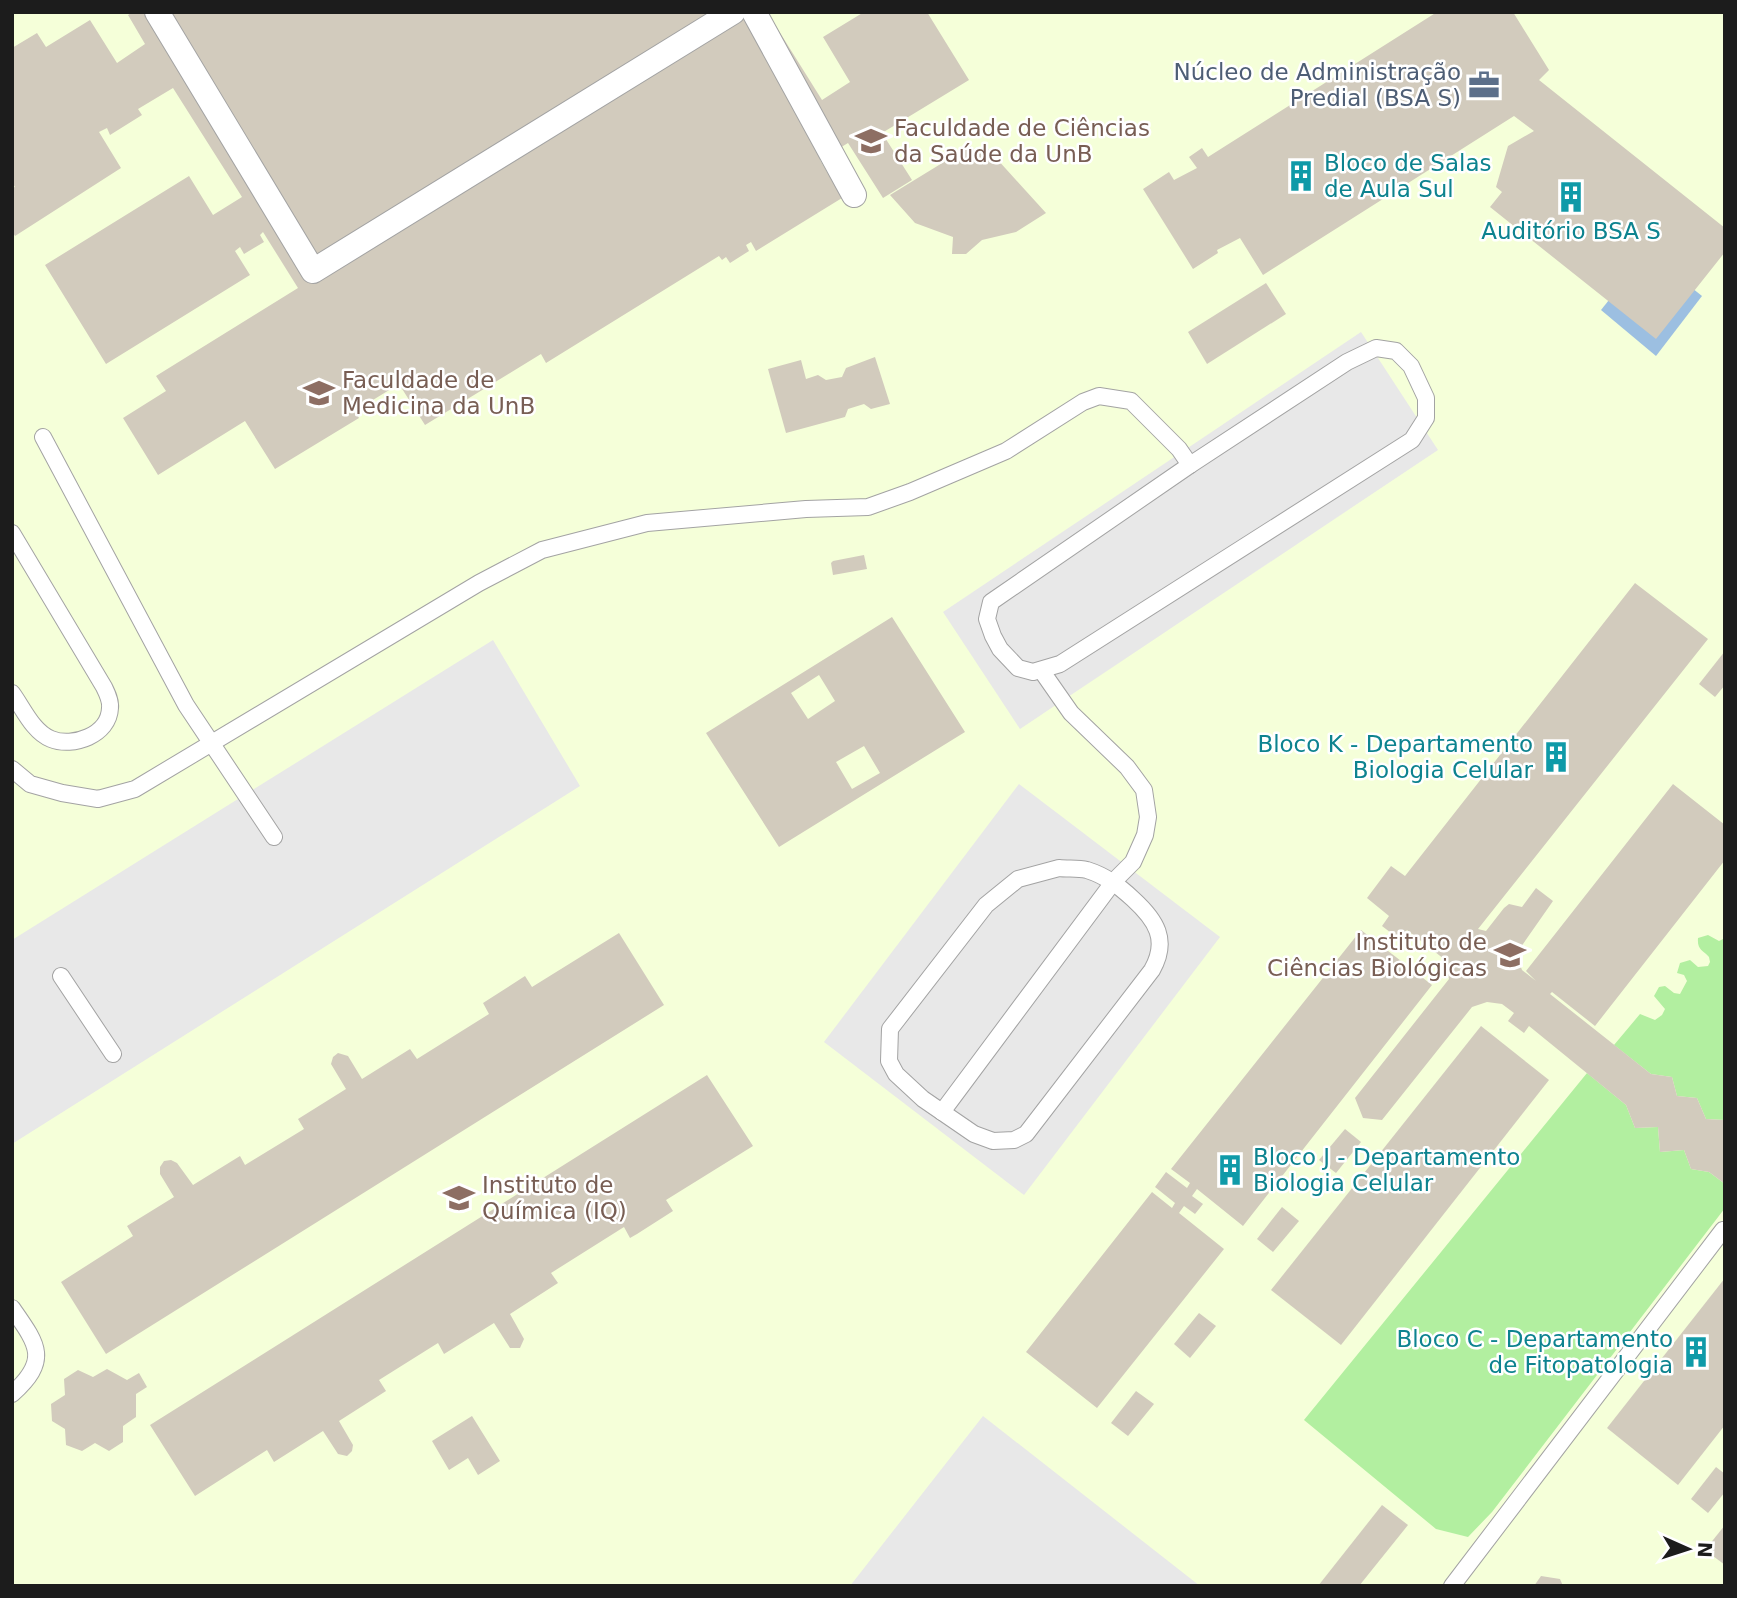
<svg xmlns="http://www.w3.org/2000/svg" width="1737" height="1598" font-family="'DejaVu Sans',sans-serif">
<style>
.education{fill:#f5ffd9}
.grass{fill:#b2efa0}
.parking{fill:#e8e8e8}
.water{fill:#9cbfe1}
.building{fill:#d2cbbd;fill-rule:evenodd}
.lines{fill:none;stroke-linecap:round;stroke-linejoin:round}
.service-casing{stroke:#a3a3a3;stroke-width:18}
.pedestrian-casing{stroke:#a3a3a3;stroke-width:26}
.service{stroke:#fff;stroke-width:16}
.pedestrian{stroke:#fff;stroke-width:24}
.labels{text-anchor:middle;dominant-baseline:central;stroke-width:5;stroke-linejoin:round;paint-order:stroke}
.service-label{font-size:23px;fill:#4e5e75;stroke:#fff;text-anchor:end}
.education-label{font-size:23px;fill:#785e54;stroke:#fff;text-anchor:start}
.culture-label{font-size:23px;fill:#0d838f;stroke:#fff;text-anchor:start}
</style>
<rect width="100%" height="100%" fill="#efeee0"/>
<rect class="education" x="12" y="12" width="1713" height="1574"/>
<g class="grass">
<path d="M1708,935L1719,941L1725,938V1120L1706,1119L1697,1098L1677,1096L1672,1077L1651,1074L1614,1045L1640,1014L1655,1020L1662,1015L1665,1009L1654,996L1659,987L1665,986L1674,993L1680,994L1687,981L1684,975L1677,973L1680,963L1690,960L1698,967L1708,966L1710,962L1709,957C1703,950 1697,950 1698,938Z"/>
<polygon points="1587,1073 1626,1105 1635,1128 1658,1127 1660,1152 1684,1150 1691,1169 1709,1172 1725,1184 1725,1208 1492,1512 1468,1537 1436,1529 1304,1420"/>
</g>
<g class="parking">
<polygon points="1361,332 1438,450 1020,729 943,612"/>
<polygon points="493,640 580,786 12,1144 12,940"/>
<polygon points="1019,784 1220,937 1024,1195 824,1042"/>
<polygon points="983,1416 1200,1586 850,1586"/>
</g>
<polygon class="water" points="1621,285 1692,288 1702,296 1656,356 1601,310"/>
<g class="building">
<polygon points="133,12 767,12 822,100 850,82 823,37 864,12 927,12 969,80 882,133 912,180 883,198 848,143 820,160 842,198 756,251 751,242 746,245 749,251 730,263 726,257 722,260 719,256 546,363 541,354 425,425 399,384 355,411 359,418 275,469 245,421 158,475 123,418 166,391 156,376 298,288 263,232 260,235 264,242 244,254 240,247 235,251 250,275 106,364 45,265 189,176 213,215 242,197 173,88 138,109 142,115 110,135 107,128 99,132 121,168 15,236 12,231 12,188 15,187 12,182 12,48 37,33 46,47 90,20 117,63 145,44 128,15"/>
<polygon points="1437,12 1513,12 1549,70 1539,80 1725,228 1725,252 1656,339 1490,207 1502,192 1496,187 1508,146 1534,131 1514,116 1263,275 1240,238 1217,250 1218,253 1193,269 1143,189 1169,172 1174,180 1197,168 1189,157 1202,148 1208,157"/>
<polygon points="970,146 978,152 987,148 1046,213 1016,232 982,240 966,254 952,254 953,237 915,223 890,195"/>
<polygon points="1266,283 1286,314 1207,364 1188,332"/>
<polygon points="875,357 890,404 871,409 864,404 848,409 845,417 786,433 768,369 801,360 806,379 818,375 826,380 842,377 846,368"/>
<polygon points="864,555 867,569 833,575 831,563 833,561"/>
<polygon points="1635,583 1708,639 1478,929 1486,931 1504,908 1509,904 1522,907 1536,888 1553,901 1516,954 1522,970 1536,981 1526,971 1673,784 1725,825 1725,860 1595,1026 1552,992 1550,994 1651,1074 1672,1077 1677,1096 1697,1098 1706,1119 1725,1120 1725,1184 1709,1172 1691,1169 1684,1150 1660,1152 1658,1127 1635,1128 1626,1105 1529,1026 1524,1033 1508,1021 1514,1013 1502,1004 1487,1002 1472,1007 1382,1120 1363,1118 1355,1098 1449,979 1444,959 1407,930 1399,939 1382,926 1389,916 1367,898 1391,866 1405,876"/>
<path d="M892,617L965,732L779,847L706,733ZM819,675L835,701L808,719L791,693ZM864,746L880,773L852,789L836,762Z"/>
<polygon points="1725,651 1725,685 1715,697 1699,684"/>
<polygon points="1361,930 1432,985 1243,1226 1197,1189 1192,1196 1203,1204 1195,1214 1184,1206 1179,1213 1224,1249 1097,1408 1026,1352 1152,1192 1172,1208 1175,1203 1155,1187 1166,1172 1187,1188 1190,1183 1171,1169"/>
<polygon points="619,933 664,1005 106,1354 61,1282 133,1236 127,1226 174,1197 160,1174 160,1167 164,1161 171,1160 177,1163 193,1185 240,1156 245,1165 304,1129 298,1119 346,1089 331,1064 333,1057 338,1053 348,1056 362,1079 410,1049 417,1059 489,1014 483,1003 525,976 532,987"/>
<polygon points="1481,1026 1549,1080 1341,1345 1271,1290"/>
<polygon points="707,1075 753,1146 666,1200 673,1211 637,1234 630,1238 624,1227 551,1273 558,1283 510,1314 524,1339 520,1348 510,1348 494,1323 444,1354 438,1343 379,1380 386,1391 339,1421 353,1445 352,1451 347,1456 338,1454 323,1431 274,1462 267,1450 195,1496 150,1425"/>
<polygon points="1345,1129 1361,1142 1336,1173 1319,1160"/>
<polygon points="1282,1207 1299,1221 1273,1252 1257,1239"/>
<polygon points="1725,1278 1725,1425 1678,1485 1607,1428"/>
<polygon points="1199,1313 1216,1326 1190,1358 1174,1344"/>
<polygon points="107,1369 127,1380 139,1373 147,1387 136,1394 136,1417 123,1426 123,1442 109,1451 95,1443 82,1451 66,1445 65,1429 52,1421 51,1404 65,1395 64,1379 78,1370 93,1377"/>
<polygon points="1136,1391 1154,1404 1128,1436 1111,1423"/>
<polygon points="472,1416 500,1461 478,1475 468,1458 449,1470 432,1441"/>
<polygon points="1716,1467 1725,1474 1725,1492 1708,1513 1691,1499"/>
<polygon points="1382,1505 1408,1525 1359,1586 1318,1586"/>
<polygon points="1725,1525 1725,1565 1705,1550"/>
<polygon points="1541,1576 1560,1579 1563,1586 1534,1586"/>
</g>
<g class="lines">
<defs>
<g id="service">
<polygon points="1376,348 1396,351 1411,366 1426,398 1426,418 1412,440 1060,664 1033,672 1018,668 1000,649 993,636 987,619 991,602 1190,465 1347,362"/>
<polyline points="43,437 186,705 274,837"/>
<path d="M12,533L104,687C107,693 111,701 110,708C109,735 73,748 51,739C33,732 23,708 12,693"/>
<polyline points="12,769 30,784 62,793 98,799 135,789 479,583 542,550 647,523 806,509 868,507 910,492 1006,451 1083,402 1099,396 1131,401 1179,449 1190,465"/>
<path d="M1059,868C1068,869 1078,868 1087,870C1106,876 1119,886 1133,899C1156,920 1169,940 1152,970L1026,1134L1014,1140L993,1141L974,1134L923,1099L896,1074L889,1061L890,1029L986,905L1018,879Z"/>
<polyline points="61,976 113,1054"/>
<polyline points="942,1112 1114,881 1133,862 1145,835 1148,817 1144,790 1127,767 1071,713 1041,670"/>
<path d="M12,1308C38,1345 50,1360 12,1394"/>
<polyline points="1452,1586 1723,1230"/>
</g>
<g id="pedestrian">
<polyline points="157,12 313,271 733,12"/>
<polyline points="754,12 854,195"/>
</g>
</defs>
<use href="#service" class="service-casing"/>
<use href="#pedestrian" class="pedestrian-casing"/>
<use href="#service" class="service"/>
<use href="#pedestrian" class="pedestrian"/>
</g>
<defs>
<symbol id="office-bare" viewBox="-9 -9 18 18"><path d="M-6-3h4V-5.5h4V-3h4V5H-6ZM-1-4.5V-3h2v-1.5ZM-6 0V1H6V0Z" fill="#5c6f8a" stroke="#fff" stroke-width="2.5" paint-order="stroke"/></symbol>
<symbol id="university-bare" viewBox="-9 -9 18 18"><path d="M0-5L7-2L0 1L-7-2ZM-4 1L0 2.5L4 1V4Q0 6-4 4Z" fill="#8d6e63" stroke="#fff" stroke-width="2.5" paint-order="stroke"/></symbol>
<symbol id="building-bare" viewBox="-9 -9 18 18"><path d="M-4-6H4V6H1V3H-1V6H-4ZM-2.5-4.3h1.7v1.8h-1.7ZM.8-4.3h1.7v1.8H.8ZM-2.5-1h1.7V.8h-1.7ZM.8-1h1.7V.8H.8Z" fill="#0f9aa8" stroke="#fff" stroke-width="2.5" paint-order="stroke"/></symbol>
</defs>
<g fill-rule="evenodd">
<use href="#office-bare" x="1462" y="63" width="44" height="44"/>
<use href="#university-bare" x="849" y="119" width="44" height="44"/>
<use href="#building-bare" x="1279" y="154" width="44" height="44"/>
<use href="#building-bare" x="1549" y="175" width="44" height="44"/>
<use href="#university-bare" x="297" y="371" width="44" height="44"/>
<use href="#building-bare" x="1534" y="735" width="44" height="44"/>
<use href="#university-bare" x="1488" y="933" width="44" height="44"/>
<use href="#building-bare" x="1208" y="1148" width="44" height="44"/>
<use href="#university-bare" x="437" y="1176" width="44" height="44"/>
<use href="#building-bare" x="1674" y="1330" width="44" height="44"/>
</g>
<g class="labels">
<g class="service-label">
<text x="1461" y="72">Núcleo de Administração<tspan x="1461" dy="26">Predial (BSA S)</tspan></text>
</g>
<g class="education-label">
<text x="894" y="128">Faculdade de Ciências<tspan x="894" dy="26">da Saúde da UnB</tspan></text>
<text x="342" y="380">Faculdade de<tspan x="342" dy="26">Medicina da UnB</tspan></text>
<text x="1487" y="942" text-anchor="end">Instituto de<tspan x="1487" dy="26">Ciências Biológicas</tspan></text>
<text x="482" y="1185">Instituto de<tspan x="482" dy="26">Química (IQ)</tspan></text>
</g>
<g class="culture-label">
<text x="1324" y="163">Bloco de Salas<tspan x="1324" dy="26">de Aula Sul</tspan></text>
<text x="1571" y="231" text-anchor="middle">Auditório BSA S</text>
<text x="1533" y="744" text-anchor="end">Bloco K - Departamento<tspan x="1533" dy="26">Biologia Celular</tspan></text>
<text x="1253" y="1157">Bloco J - Departamento<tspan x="1253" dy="26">Biologia Celular</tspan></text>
<text x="1673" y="1339" text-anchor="end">Bloco C - Departamento<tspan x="1673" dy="26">de Fitopatologia</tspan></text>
</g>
</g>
<rect width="1737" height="1598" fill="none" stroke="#1c1c1c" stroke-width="28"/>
<g transform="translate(1688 1549) rotate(93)" stroke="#ffffff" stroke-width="5" paint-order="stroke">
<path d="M0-5L12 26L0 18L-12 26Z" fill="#1c1c1c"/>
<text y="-10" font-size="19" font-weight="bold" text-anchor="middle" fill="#1c1c1c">N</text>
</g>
</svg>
